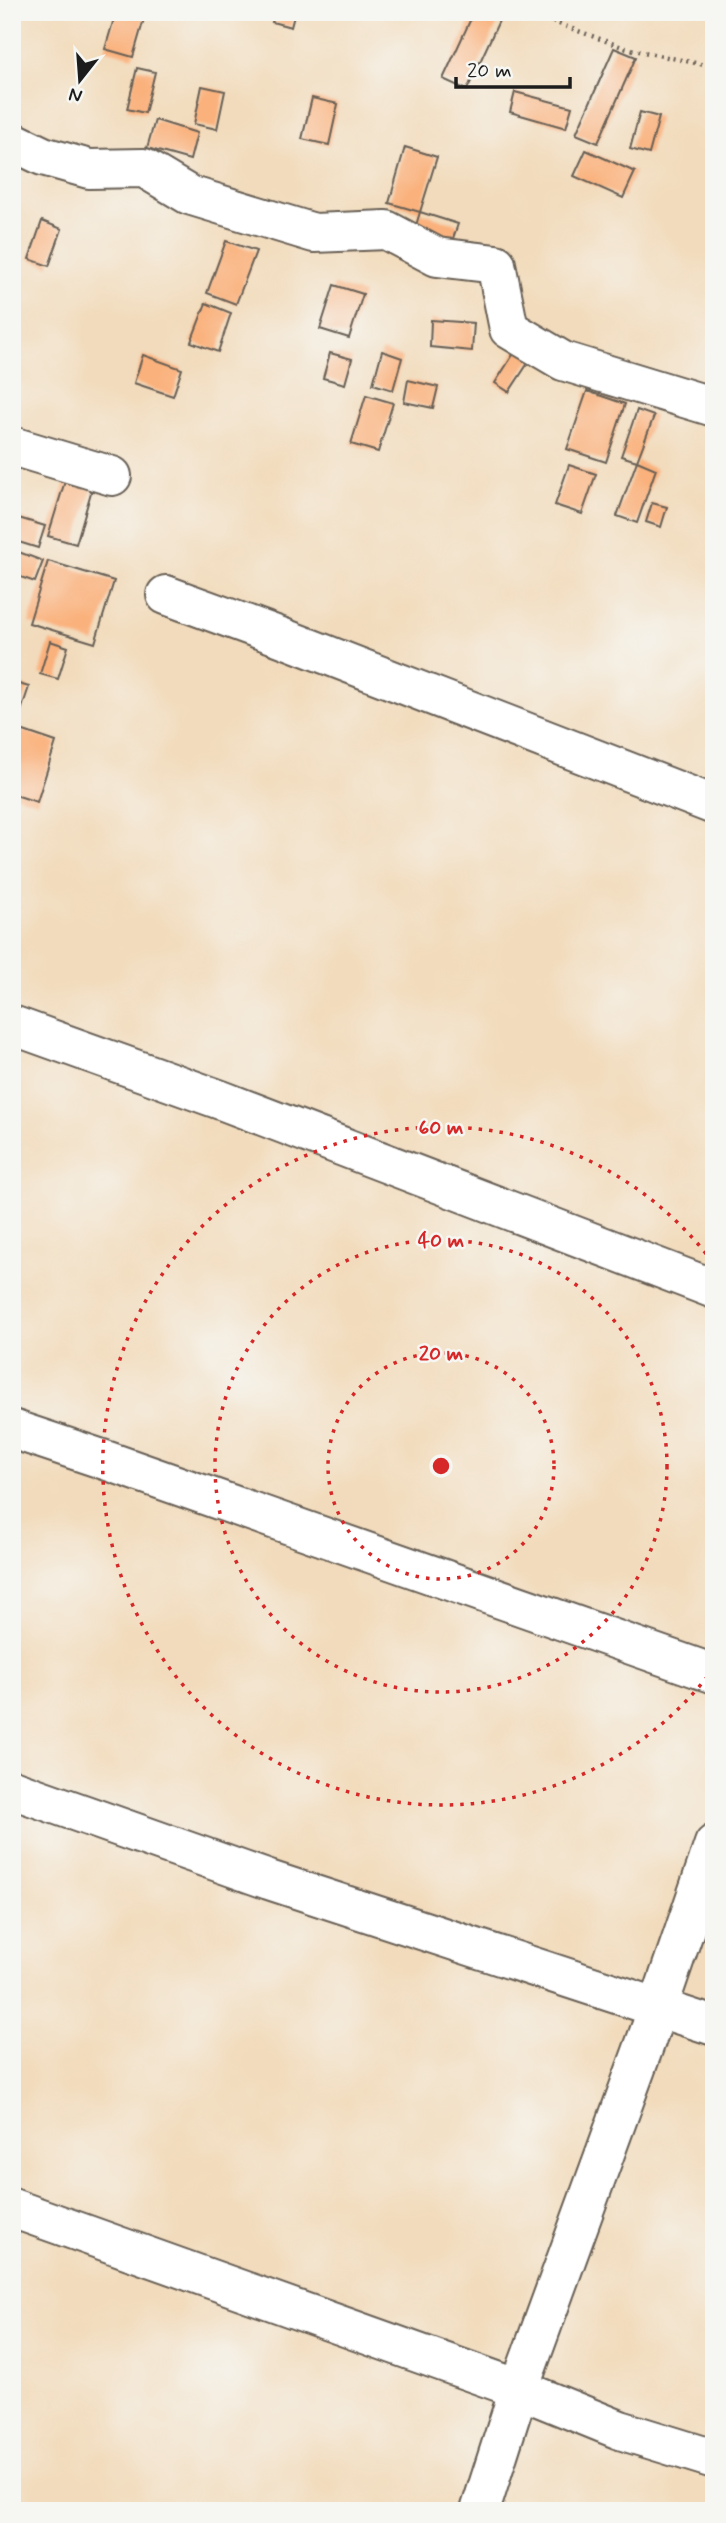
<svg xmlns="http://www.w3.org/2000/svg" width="726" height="2523" font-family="Mynerve,sans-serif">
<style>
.building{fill:#fab17c}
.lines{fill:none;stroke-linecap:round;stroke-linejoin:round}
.minor-casing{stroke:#675f54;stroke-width:42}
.path{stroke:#675f54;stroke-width:4.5;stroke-dasharray:2 5;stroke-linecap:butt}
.minor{stroke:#fff;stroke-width:38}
.ring{fill:none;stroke:#d62828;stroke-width:3.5;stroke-dasharray:3.5 7}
.centre{fill:#d62828;stroke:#f6f6f2;stroke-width:3.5}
.ring-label{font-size:21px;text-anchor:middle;font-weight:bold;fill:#d62828;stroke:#f6f6f2;stroke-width:5;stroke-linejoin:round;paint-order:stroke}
</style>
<rect width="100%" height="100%" fill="#f6f6f2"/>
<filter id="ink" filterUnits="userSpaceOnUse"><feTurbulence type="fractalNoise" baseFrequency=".0143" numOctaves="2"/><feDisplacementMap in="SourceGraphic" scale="14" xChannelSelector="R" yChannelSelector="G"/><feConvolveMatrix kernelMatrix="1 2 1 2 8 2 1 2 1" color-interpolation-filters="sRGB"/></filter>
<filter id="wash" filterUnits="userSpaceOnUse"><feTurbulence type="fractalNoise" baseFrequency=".00686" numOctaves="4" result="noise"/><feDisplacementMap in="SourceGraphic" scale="28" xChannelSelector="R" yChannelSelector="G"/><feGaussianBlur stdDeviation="1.57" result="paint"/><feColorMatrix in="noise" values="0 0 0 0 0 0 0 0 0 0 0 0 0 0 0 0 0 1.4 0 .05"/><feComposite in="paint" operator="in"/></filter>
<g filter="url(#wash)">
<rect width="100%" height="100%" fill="#f2dbbc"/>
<g id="blocks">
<g class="building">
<polygon points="116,12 146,12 133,57 105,49"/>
<polygon points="275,12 295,12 291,27 272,22"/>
<polygon points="474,12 503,12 467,90 443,79"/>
<polygon points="614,48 636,57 598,143 576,134"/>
<polygon points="137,68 155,72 145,113 127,109"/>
<polygon points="202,86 225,91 217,129 194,124"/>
<polygon points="515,92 572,107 566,128 510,112"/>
<polygon points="312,98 338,104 329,145 302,139"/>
<polygon points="640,112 659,117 649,154 630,149"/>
<polygon points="155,120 197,133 190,160 147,148"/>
<polygon points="405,147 437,157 420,212 389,203"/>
<polygon points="586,150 635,172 623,198 574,176"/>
<polygon points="420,212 458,224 449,250 412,239"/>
<polygon points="42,221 62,229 49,266 29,259"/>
<polygon points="226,241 256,251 236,304 207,293"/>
<polygon points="334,285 363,294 349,338 320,329"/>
<polygon points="206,303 231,313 218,352 191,342"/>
<polygon points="431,320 474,323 472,351 430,347"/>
<polygon points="518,347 532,357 509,392 495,383"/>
<polygon points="382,351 402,358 393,390 373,384"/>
<polygon points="330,353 352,359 345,384 323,378"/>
<polygon points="143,355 182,369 173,396 134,383"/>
<polygon points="408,380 438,387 433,408 404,402"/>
<polygon points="587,391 625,404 606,462 567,449"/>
<polygon points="366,395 393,403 378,452 351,444"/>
<polygon points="637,410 654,416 637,461 621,456"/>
<polygon points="637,461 656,469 637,523 617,516"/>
<polygon points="569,465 596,474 582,514 555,505"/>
<polygon points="65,481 92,489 76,544 48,536"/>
<polygon points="652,503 667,507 661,527 646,522"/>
<polygon points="12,516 45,526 38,548 12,540"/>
<polygon points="16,551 43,561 35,582 12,574 12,560"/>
<polygon points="48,561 114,581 95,643 29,623"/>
<polygon points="50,641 68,647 58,679 40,674"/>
<polygon points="12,682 29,687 20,714 12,711"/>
<polygon points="12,727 56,742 37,802 12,794"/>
</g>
</g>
</g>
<g filter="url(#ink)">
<use href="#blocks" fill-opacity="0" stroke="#675f54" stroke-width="2"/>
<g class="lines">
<defs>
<g id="minor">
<polyline points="12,141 43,156 89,169 144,168 189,195 314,233 386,230 437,257 496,264 509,329 563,361 714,407"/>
<polyline points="12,446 112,476"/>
<polyline points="166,595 281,637 714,805"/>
<polyline points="12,1025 221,1100 714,1289"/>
<polyline points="12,1429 108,1461 714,1674"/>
<polyline points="12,1789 269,1880 714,2026"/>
<polyline points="12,2208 519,2389 620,2430 714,2459"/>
<polyline points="480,2511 519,2389 658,2008 714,1844"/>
</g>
</defs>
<use href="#minor" class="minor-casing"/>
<polyline class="path" points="526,12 625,48 714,67"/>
<use href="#minor" class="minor"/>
</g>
</g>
<g class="ring">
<circle cx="441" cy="1466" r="113"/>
<circle cx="441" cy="1466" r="226"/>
<path d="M714 1668A339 339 0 1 1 714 1264"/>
</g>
<circle cx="441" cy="1466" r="10" class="centre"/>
<g class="ring-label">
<text x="441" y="1134">60 m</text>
<text x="441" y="1247">40 m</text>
<text x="441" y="1360">20 m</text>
</g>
<rect width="726" height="2523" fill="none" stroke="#f6f6f2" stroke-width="42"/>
<g transform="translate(80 80) rotate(197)" stroke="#f6f6f2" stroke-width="5" paint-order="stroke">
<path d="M0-5L12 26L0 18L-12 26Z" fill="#1c1c1c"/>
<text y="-10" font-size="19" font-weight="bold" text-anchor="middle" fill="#1c1c1c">N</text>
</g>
<path d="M456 77v10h114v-10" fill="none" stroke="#1c1c1c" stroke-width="3.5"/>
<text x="467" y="77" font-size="21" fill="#1c1c1c" stroke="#f6f6f2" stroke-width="5" paint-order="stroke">20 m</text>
</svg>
